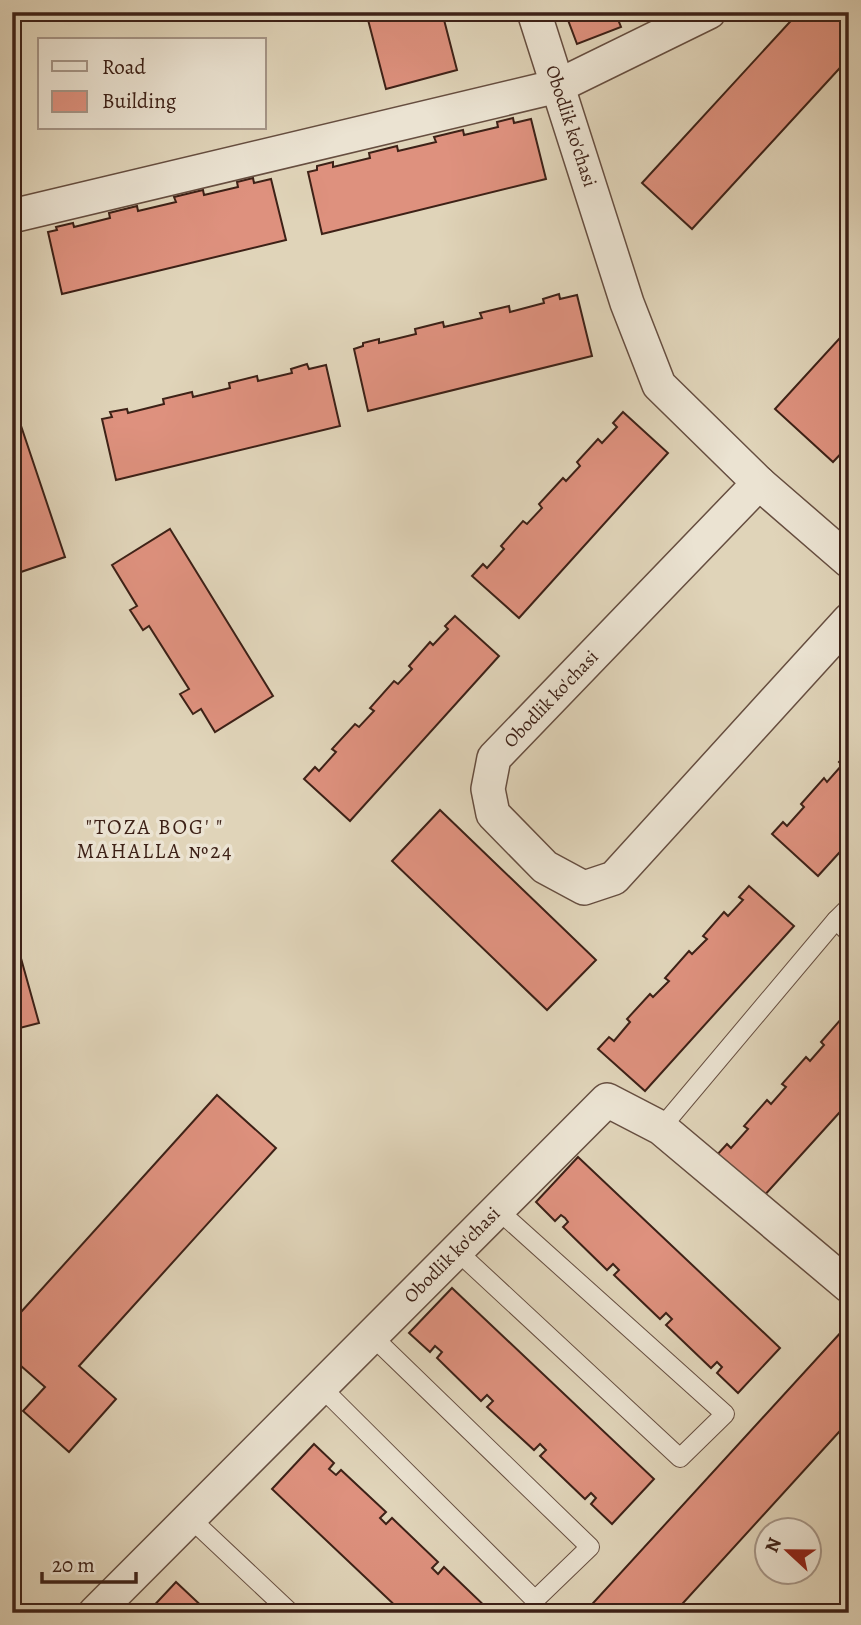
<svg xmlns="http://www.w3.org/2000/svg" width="861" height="1625" font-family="Alegreya,serif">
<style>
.building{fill:#de917e;stroke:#3d2117;stroke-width:2}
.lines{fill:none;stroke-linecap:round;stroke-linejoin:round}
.service-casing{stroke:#664e40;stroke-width:20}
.minor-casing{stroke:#664e40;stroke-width:36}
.service{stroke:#ebe3d2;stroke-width:18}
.minor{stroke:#ebe3d2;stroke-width:33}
.labels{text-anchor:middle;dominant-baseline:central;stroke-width:7;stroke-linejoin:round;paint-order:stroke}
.street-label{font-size:19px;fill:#3d2117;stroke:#ebe3d2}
.neighbourhood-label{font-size:21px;letter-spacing:2px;fill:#3d2117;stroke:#ebe3d2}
</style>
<rect width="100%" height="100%" fill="#e0d4b9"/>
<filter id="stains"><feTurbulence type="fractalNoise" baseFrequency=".00286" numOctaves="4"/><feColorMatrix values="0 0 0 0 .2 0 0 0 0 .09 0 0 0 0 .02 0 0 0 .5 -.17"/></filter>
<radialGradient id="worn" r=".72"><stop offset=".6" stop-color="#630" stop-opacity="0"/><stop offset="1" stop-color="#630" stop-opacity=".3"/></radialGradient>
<g class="building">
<polygon points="366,12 442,12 457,70 386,89"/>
<polygon points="565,12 615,12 621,27 577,44"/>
<polygon points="799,12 849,12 849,58 692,229 642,183"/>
<polygon points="513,118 514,123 531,119 546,179 322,234 308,172 317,170 317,166 333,162 333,167 370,158 369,153 397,146 398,151 436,142 434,137 463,130 464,135 498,127 497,122"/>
<polygon points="253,178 254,183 271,179 286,240 62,294 48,232 57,230 56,227 73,223 74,227 110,218 109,213 137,206 138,211 176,202 174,197 203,190 204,195 238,187 237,182"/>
<polygon points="559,294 560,299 577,295 592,356 368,411 354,349 363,346 363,343 379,339 379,343 416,334 415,329 443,322 444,327 482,318 480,313 509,306 510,312 544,303 543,299"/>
<polygon points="849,328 849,445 833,462 775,409"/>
<polygon points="307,364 309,369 326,365 340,426 116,480 102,419 112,417 110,412 127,409 128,413 164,404 163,399 192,392 193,397 230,388 229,383 257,376 258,381 292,373 291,369"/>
<polygon points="12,399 65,557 12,575"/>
<polygon points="623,412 668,453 519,618 472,576 483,564 487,568 504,549 501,546 523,521 527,524 542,508 539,504 563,478 566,481 580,466 577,462 598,439 602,443 617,427 613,423"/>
<polygon points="170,529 273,696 215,732 201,709 193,714 180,694 189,689 149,626 143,630 130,610 137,606 112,565"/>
<polygon points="455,616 499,656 350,821 304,779 315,767 319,771 336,752 332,749 355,724 359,727 374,711 370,708 394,681 398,684 412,669 409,666 430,642 433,645 448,629 445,626"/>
<polygon points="849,751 849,842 818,876 772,834 783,822 787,826 804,807 801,804 824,778 827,782 842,765 839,762"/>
<polygon points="440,810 596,960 547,1010 392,861"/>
<polygon points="749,886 794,926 645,1091 598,1049 609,1037 614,1041 630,1022 627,1019 650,994 653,997 669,981 665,978 689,951 692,954 707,939 703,936 724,912 728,916 743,900 739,897"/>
<polygon points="12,926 39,1023 12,1030"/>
<polygon points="849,1018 849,1102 762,1198 716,1156 727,1144 731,1148 748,1129 744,1126 767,1100 771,1104 786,1087 782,1084 806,1057 810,1061 824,1045 821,1042 841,1019 845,1022"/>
<polygon points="217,1095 276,1148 79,1366 116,1399 69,1452 23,1411 45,1387 12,1358 12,1322"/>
<polygon points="578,1157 780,1348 738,1393 717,1373 722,1367 717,1362 711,1368 666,1325 672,1319 666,1313 660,1319 614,1275 619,1270 613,1264 607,1270 563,1227 568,1222 565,1218 561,1215 555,1221 536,1202"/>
<polygon points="452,1288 654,1479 612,1524 591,1504 596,1498 591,1493 585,1499 540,1456 546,1450 540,1444 534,1450 487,1407 493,1401 487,1395 481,1401 437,1358 442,1352 435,1346 430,1352 409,1333"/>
<polygon points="843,1330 849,1336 849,1421 674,1613 584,1613"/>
<polygon points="314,1444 334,1463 329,1469 336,1475 341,1470 386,1512 380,1518 386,1524 392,1518 438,1562 432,1568 438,1574 444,1567 490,1611 487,1613 403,1613 272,1489"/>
<polygon points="176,1582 209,1613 147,1613"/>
</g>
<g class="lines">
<defs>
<g id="service">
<polyline points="849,907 836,920 849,933"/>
<polyline points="661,1128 836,920"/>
<polyline points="457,1251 680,1458 725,1414 498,1210"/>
<polyline points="321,1387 535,1600 590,1547 372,1336"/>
<polyline points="190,1518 291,1613"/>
</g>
<g id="minor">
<polyline points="534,12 627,303 659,385 759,483 849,561"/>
<polyline points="12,216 558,86 709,12"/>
<polyline points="759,483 494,758 488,789 493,814 545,867 584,888 614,878 849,620"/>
<polyline points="95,1613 607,1100 661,1128 849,1286"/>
</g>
</defs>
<use href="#service" class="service-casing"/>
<use href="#minor" class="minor-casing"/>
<use href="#service" class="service"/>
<use href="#minor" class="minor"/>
</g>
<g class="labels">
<g class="street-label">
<text transform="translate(571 126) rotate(72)">Obodlik ko'chasi</text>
<text transform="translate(551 699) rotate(-46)">Obodlik ko'chasi</text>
<text transform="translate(452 1255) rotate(-45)">Obodlik ko'chasi</text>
</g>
<g class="neighbourhood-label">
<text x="155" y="827">"TOZA BOG' "<tspan x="155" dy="24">MAHALLA №24</tspan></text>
</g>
</g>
<rect width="861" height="1625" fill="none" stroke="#e0d4b9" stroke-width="42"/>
<rect x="14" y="14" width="833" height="1597" fill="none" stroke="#3d2117" stroke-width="3.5"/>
<rect x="21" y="21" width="819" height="1583" fill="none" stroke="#3d2117" stroke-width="2"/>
<rect x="38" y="38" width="228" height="91" fill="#ebe3d2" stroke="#a59587" stroke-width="2"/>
<rect x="52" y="61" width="35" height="10" fill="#ebe3d2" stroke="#a59587" stroke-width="2"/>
<text x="102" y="74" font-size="21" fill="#3d2117">Road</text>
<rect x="52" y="91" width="35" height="21" fill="#de917e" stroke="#a59587" stroke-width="2"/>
<text x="102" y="108" font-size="21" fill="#3d2117">Building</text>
<g transform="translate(788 1551) rotate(292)"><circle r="33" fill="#ebe3d2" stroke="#a59587" stroke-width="2"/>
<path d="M0-5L12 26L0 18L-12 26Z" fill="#8f2418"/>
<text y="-10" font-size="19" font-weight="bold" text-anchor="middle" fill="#3d2117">N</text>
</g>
<path d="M42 1572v10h94v-10" fill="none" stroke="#3d2117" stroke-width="3.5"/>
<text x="52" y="1572" font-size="21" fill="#3d2117" stroke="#ebe3d2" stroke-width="5" paint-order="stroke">20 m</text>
<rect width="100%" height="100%" filter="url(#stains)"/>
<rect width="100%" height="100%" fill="url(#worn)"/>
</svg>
